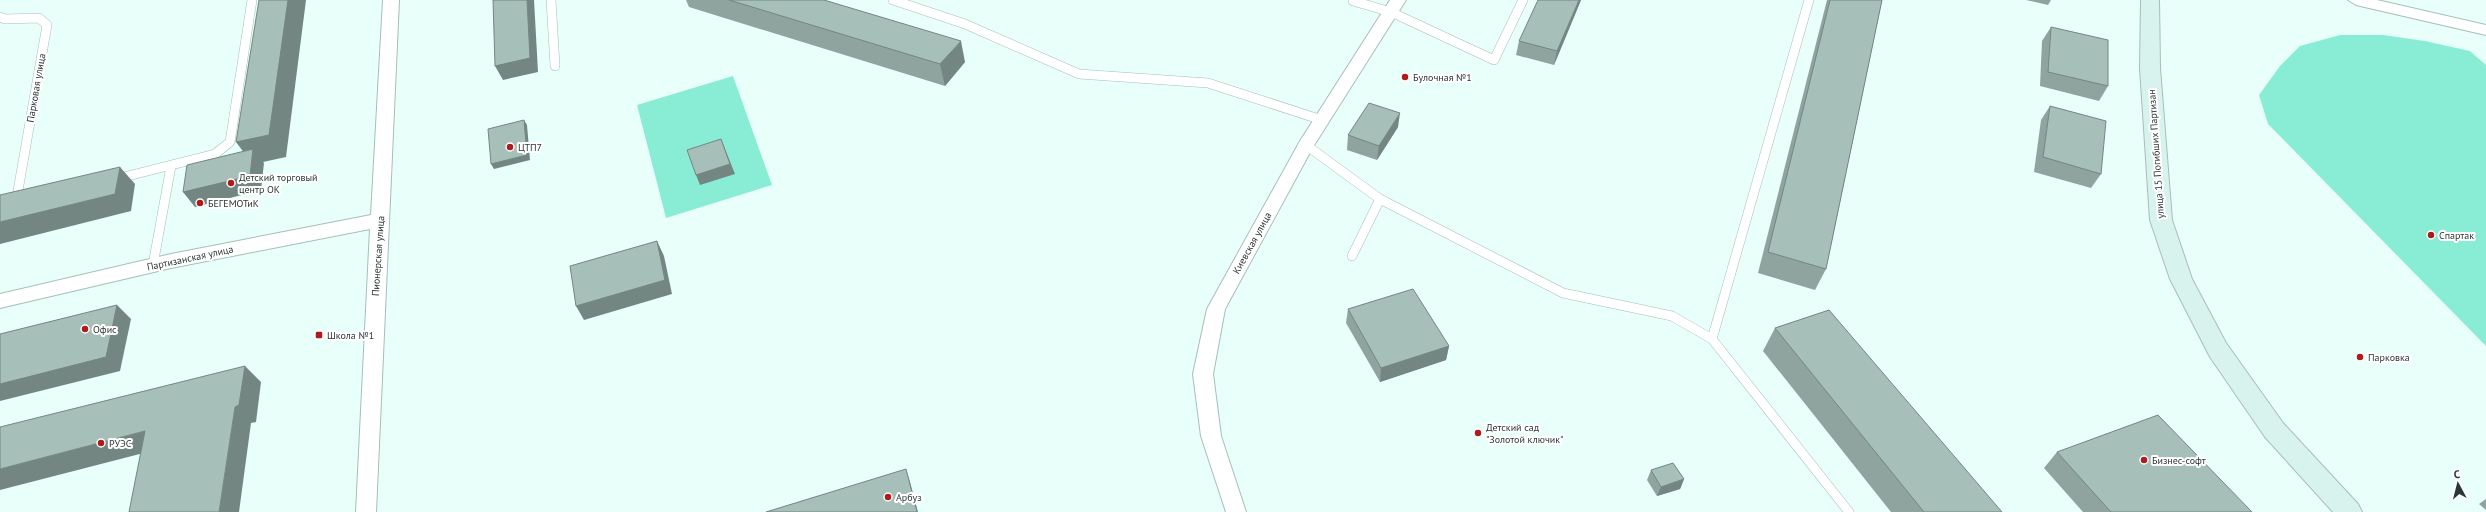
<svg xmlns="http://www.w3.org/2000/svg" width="2486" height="512" font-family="'PT Sans',sans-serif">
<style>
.green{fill:#89edd6}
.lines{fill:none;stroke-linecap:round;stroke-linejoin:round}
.lane-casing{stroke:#a5bfb8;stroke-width:10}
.street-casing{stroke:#a5bfb8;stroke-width:2}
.secondary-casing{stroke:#a5bfb8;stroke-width:2}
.lane{stroke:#fff;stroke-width:9}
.street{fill:#fff;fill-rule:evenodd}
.secondary{fill:#d8f3ed;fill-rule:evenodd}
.wall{fill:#8fa49e}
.shaded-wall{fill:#748681}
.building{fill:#a6bfb8;stroke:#748681}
.poi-dot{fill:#ad1b1c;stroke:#fff;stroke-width:1.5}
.labels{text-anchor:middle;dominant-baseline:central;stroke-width:4;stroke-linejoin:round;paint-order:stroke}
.poi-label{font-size:10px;fill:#2c3633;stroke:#fff;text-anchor:start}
.street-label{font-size:10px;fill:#2c3633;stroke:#fff}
</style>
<rect width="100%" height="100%" fill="#e9fff9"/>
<g class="green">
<polygon points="2340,35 2383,35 2425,41 2470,51 2486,65 2486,346 2268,124 2259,95 2280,66 2300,46"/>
<polygon points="733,76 772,185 666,218 637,105"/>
</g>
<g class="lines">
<defs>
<g id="lane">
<polyline points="551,0 555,66"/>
<polyline points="893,0 965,24 1079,74 1208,83 1322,120"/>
<polyline points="1809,0 1712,339 1849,512"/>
<polyline points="1353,1 1391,12 1494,60 1523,0"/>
<polyline points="0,17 5,19 39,18 47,25 16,202"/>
<polyline points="1306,145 1380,199 1563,293 1672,316 1712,339"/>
<polyline points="116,179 215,154 230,142 252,0"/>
<polyline points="1352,256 1380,199"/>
<polyline points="153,265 171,166"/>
</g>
<g id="street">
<polygon points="383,0 399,0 376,512 356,512 370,229 171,268 0,308 0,294 171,254 371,215"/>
<polygon points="1390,0 1406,0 1313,147 1225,309 1213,374 1221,436 1246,512 1226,512 1201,436 1193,374 1207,309 1300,141"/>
<polygon points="2348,0 2377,0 2486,25 2486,35 2356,5"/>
</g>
<polygon id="secondary" points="2141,0 2159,0 2160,68 2172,220 2192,279 2226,343 2283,423 2358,504 2362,512 2333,512 2265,437 2210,357 2170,279 2150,220 2140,68"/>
</defs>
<use href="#lane" class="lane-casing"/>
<use href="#street" class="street-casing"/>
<use href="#secondary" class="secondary-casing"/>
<use href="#lane" class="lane"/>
<use href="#street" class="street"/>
<use href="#secondary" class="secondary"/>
</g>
<g class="wall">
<polygon points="686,0 824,0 965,62 945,86 689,7"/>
<polygon points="1581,0 1554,65 1516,55 1519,41"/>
<polygon points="1827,0 1882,0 1826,269 1815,290 1758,273"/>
<polygon points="2026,0 2051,0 2048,5"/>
<polygon points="2051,27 2108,86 2099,101 2040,86 2042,41"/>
<polygon points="2050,106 2101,174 2091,188 2034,172 2041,120"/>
<polygon points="1398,127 1377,160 1347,150 1348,135"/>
<polygon points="1348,309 1449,346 1446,360 1380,382 1346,323"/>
<polygon points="1775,328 2002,512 1891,512 1763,351"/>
<polygon points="2057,452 2252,512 2083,512 2044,468"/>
<polygon points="1651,470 1684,479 1680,489 1657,496 1647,480"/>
<polygon points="2486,499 2486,510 2479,504"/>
</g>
<g class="shaded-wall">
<polygon points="288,0 306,0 286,157 263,162 264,163 261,190 195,207 183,192 251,162 236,142"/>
<polygon points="527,0 534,0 538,72 503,80 495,66"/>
<polygon points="1579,0 1581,0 1554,65 1557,51"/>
<polygon points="961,41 965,62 945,86 940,64"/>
<polygon points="1400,113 1398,127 1377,160 1379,146"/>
<polygon points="524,120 527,125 530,160 494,169 491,164"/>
<polygon points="721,139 735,174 700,185 696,175"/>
<polygon points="120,167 135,184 131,211 0,244 0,222"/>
<polygon points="657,241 664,256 672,294 584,320 576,306"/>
<polygon points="117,305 131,319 120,371 0,401 0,384"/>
<polygon points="1449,346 1446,360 1380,382 1381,368"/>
<polygon points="245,366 261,382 256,422 251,423 239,512 219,512 235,407"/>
<polygon points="145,431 163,448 0,490 0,469"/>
<polygon points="906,469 910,482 918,512 917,512"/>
<polygon points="1684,479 1680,489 1657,496 1661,487"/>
</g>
<g class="building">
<polygon points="259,0 288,0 269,135 236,142"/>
<polygon points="493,0 527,0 530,58 495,66"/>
<polygon points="729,0 824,0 961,41 940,64"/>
<polygon points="1538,0 1579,0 1557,51 1519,41"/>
<polygon points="1830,0 1882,0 1826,269 1768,252"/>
<polygon points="2051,27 2108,40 2108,86 2048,72"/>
<polygon points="1369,103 1400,113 1379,146 1348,135"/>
<polygon points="2050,106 2106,121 2101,174 2043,157"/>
<polygon points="524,120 527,155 491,164 488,129"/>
<polygon points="721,139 730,164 696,175 687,150"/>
<polygon points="253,149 250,176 183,192 187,165"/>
<polygon points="120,167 115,194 0,222 0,195"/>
<polygon points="657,241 665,280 576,306 570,266"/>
<polygon points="1413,289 1449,346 1381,368 1348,309"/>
<polygon points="117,305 106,357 0,384 0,334"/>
<polygon points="1829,310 2002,512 1924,512 1775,328"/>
<polygon points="245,366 239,405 235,407 219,512 129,512 145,431 0,469 0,427"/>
<polygon points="2158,415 2252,512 2111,512 2057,452"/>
<polygon points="1673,463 1684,479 1661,487 1651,470"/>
<polygon points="906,469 917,512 766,512"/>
</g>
<g class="poi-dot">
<circle cx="1405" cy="77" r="4"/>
<circle cx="510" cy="147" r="4"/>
<circle cx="231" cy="183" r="4"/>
<circle cx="200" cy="203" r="4"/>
<circle cx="2431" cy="235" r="4"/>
<circle cx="85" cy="329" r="4"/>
<rect x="315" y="331" width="8" height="8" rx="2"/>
<circle cx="2360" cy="357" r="4"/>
<circle cx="1478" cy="433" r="4"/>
<circle cx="101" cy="443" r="4"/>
<circle cx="2144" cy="460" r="4"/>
<circle cx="888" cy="497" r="4"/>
</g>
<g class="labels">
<g class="poi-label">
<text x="1413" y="77">Булочная №1</text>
<text x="518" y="147">ЦТП7</text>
<text x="239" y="177">Детский торговый<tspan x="239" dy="12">центр ОК</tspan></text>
<text x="208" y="203">БЕГЕМОТиК</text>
<text x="2439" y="235">Спартак</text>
<text x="93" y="329">Офис</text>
<text x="327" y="335">Школа №1</text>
<text x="2368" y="357">Парковка</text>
<text x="1486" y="427">Детский сад<tspan x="1486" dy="12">"Золотой ключик"</tspan></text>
<text x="109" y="443">РУЭС</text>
<text x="2152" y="460">Бизнес-софт</text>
<text x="896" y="497">Арбуз</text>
</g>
<g class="street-label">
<text transform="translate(36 88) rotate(-80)">Парковая улица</text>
<text transform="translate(2156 154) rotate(-94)">улица 15 Погибших Партизан</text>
<text transform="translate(1252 243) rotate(-61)">Киевская улица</text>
<text transform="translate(378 256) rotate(-86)">Пионерская улица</text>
<text transform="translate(190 258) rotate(-12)">Партизанская улица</text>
</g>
</g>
<g transform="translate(2458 484) rotate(353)" stroke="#ffffff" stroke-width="3" paint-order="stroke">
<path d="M0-3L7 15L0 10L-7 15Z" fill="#2c3633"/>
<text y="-6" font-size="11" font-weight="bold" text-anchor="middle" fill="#2c3633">С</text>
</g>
</svg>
